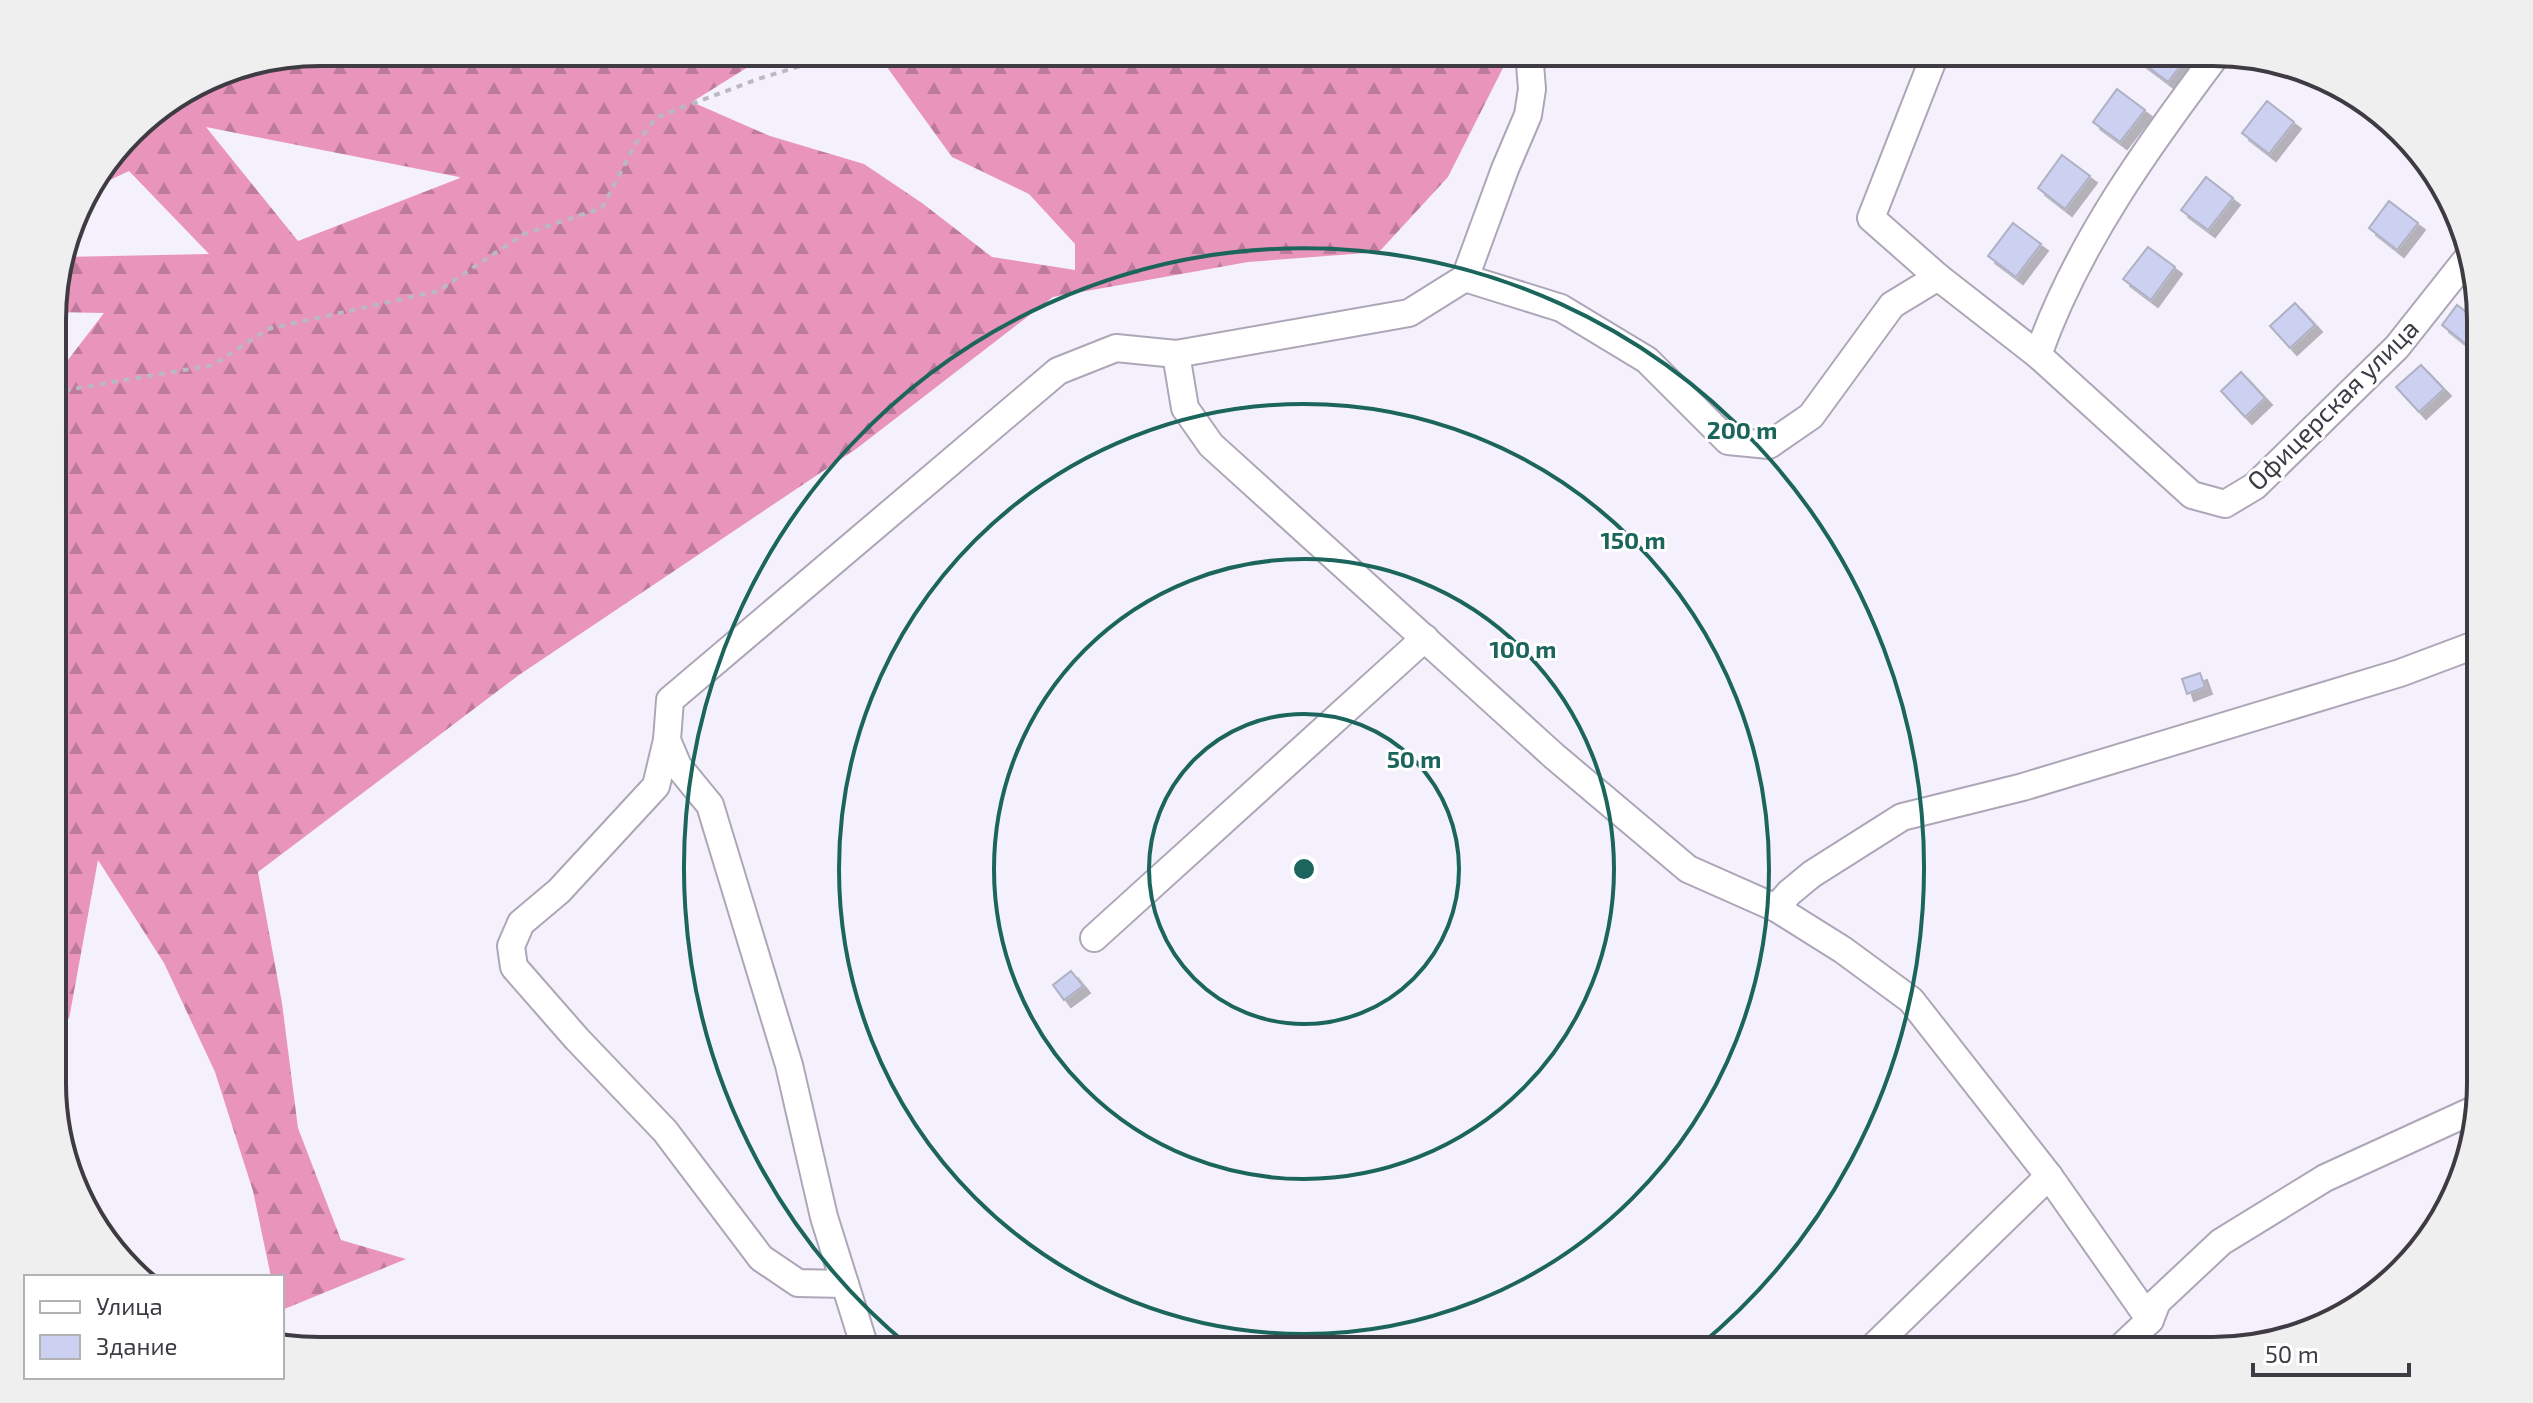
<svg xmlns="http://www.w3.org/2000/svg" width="2533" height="1403" font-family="'Exo 2',sans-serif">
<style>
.forest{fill:url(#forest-firs);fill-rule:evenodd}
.building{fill:#ccd1f1;stroke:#aeb0c3;stroke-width:2;filter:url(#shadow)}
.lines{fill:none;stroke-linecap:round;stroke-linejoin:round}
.minor-casing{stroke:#ada6b8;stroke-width:30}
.path{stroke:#bbb8c2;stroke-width:4;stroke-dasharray:6 6;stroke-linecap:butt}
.minor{stroke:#fff;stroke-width:26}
.ring{fill:none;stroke:#1c655c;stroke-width:4}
.labels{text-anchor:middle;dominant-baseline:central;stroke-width:6;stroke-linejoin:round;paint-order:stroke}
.street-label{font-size:26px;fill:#3e3b43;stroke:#fff}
.rim{fill:none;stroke:#3e3b43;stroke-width:4}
.centre{fill:#1c655c;stroke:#fff;stroke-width:4}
.ring-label{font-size:24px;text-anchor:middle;font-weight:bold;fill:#1c655c;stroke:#fff;stroke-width:6;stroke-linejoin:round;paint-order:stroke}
</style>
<defs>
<pattern id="forest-firs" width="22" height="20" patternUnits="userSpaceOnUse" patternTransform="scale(2)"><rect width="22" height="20" fill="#e994bb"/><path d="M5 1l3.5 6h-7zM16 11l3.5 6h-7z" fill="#be7a9a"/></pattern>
<filter id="shadow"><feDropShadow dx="7" dy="7" stdDeviation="0" flood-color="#0004"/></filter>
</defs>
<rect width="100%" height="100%" fill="#f5f1fc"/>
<path class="forest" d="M320,52H772L692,102L770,136L864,164L922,203L992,257L1075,270V244L1029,194L952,157L876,52H1511L1448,177L1379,252L1248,262L1053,297L856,449L519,675L258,872L282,1003L298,1128L341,1240L406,1259L282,1310V1277H271L253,1191L215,1072L164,963L98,860L69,1019L54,1007V378L104,313L54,312V286L63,257L209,254L129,171L89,190L143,119L218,72ZM206,127L459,177L460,178L298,241Z"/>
<g class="building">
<polygon points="2147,52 2191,52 2168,82 2140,61"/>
<polygon points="2117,89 2145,110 2120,142 2093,122"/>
<polygon points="2267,101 2294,122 2269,154 2242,133"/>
<polygon points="2062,155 2090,176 2065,209 2038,188"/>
<polygon points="2206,177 2233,198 2208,230 2181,210"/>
<polygon points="2389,201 2418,223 2397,250 2369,228"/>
<polygon points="2013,223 2041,244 2016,277 1988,256"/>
<polygon points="2148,247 2175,267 2151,300 2123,279"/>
<polygon points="2295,303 2315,325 2290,348 2270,326"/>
<polygon points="2457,305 2480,322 2480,327 2467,345 2442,325"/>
<polygon points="2421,365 2444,389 2419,412 2396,387"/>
<polygon points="2241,372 2265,398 2245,417 2221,391"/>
<polygon points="2200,673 2205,687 2187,694 2182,679"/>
<polygon points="1071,971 1083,986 1064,1000 1053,985"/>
</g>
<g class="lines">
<defs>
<g id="minor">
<polyline points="1936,52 1871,218 1938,277 2038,355 2192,495 2225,504 2255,486 2397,347 2466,260"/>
<polyline points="1465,278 1561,308 1647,360 1728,441 1769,445 1811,416 1892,305 1938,277"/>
<polyline points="1176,354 1185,408 1211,445 1554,756 1688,869 1776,908 1843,950 1911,1000 2049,1176 2150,1320 2118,1350"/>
<path d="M2038,355C2077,244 2148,146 2218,53"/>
<polyline points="667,740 656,786 559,891 521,923 511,946 514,967 577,1039 665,1131 761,1258 798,1283 845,1284"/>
<polyline points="1776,908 1789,893 1812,874 1902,817 2023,787 2400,673 2480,643"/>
<polyline points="1094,938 1425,638"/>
<polyline points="2150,1320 2157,1302 2221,1242 2325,1178 2478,1108"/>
<polyline points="866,1351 824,1217 789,1065 710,805 678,766 667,740 670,700 1058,371 1116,348 1176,354 1409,313 1465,278 1505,169 1528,115 1532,89 1529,52"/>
<polyline points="1869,1351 2049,1176"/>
</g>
</defs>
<use href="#minor" class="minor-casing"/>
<polyline class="path" points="54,396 61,391 213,365 268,329 438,291 524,234 602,208 636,143 657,117 758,79 846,52"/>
<use href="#minor" class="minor"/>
</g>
<g class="ring">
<circle cx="1304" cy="869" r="155"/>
<circle cx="1304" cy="869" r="310"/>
<circle cx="1304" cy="869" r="465"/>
<path d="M910 1347A620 620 0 1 1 1698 1347"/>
</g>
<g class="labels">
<g class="street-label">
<text transform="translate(2332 404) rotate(-45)">Офицерская улица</text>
</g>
</g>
<path d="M0 0H2533V1403H0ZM320 66H2213A254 254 0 0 1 2467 320V1083A254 254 0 0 1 2213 1337H320A254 254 0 0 1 66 1083V320A254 254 0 0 1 320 66Z" fill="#f0eff0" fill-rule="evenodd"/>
<path class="rim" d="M320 66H2213A254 254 0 0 1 2467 320V1083A254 254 0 0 1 2213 1337H320A254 254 0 0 1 66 1083V320A254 254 0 0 1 320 66Z"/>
<circle cx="1304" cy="869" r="12" class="centre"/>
<g class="ring-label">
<text x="1742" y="439">200 m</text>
<text x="1633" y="549">150 m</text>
<text x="1523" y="658">100 m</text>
<text x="1414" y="768">50 m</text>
</g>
<rect x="24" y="1275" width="260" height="104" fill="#ffffff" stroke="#b2b1b4" stroke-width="2"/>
<rect x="40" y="1301" width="40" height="12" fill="#ffffff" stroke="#b2b1b4" stroke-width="2"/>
<text x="96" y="1315" font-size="24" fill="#3e3b43">Улица</text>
<rect x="40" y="1335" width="40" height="24" fill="#ccd1f1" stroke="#b2b1b4" stroke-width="2"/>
<text x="96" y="1355" font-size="24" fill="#3e3b43">Здание</text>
<path d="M2253 1363v12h156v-12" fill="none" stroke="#3e3b43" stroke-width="4"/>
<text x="2265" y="1363" font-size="24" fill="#3e3b43" stroke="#ffffff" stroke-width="6" paint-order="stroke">50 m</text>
</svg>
